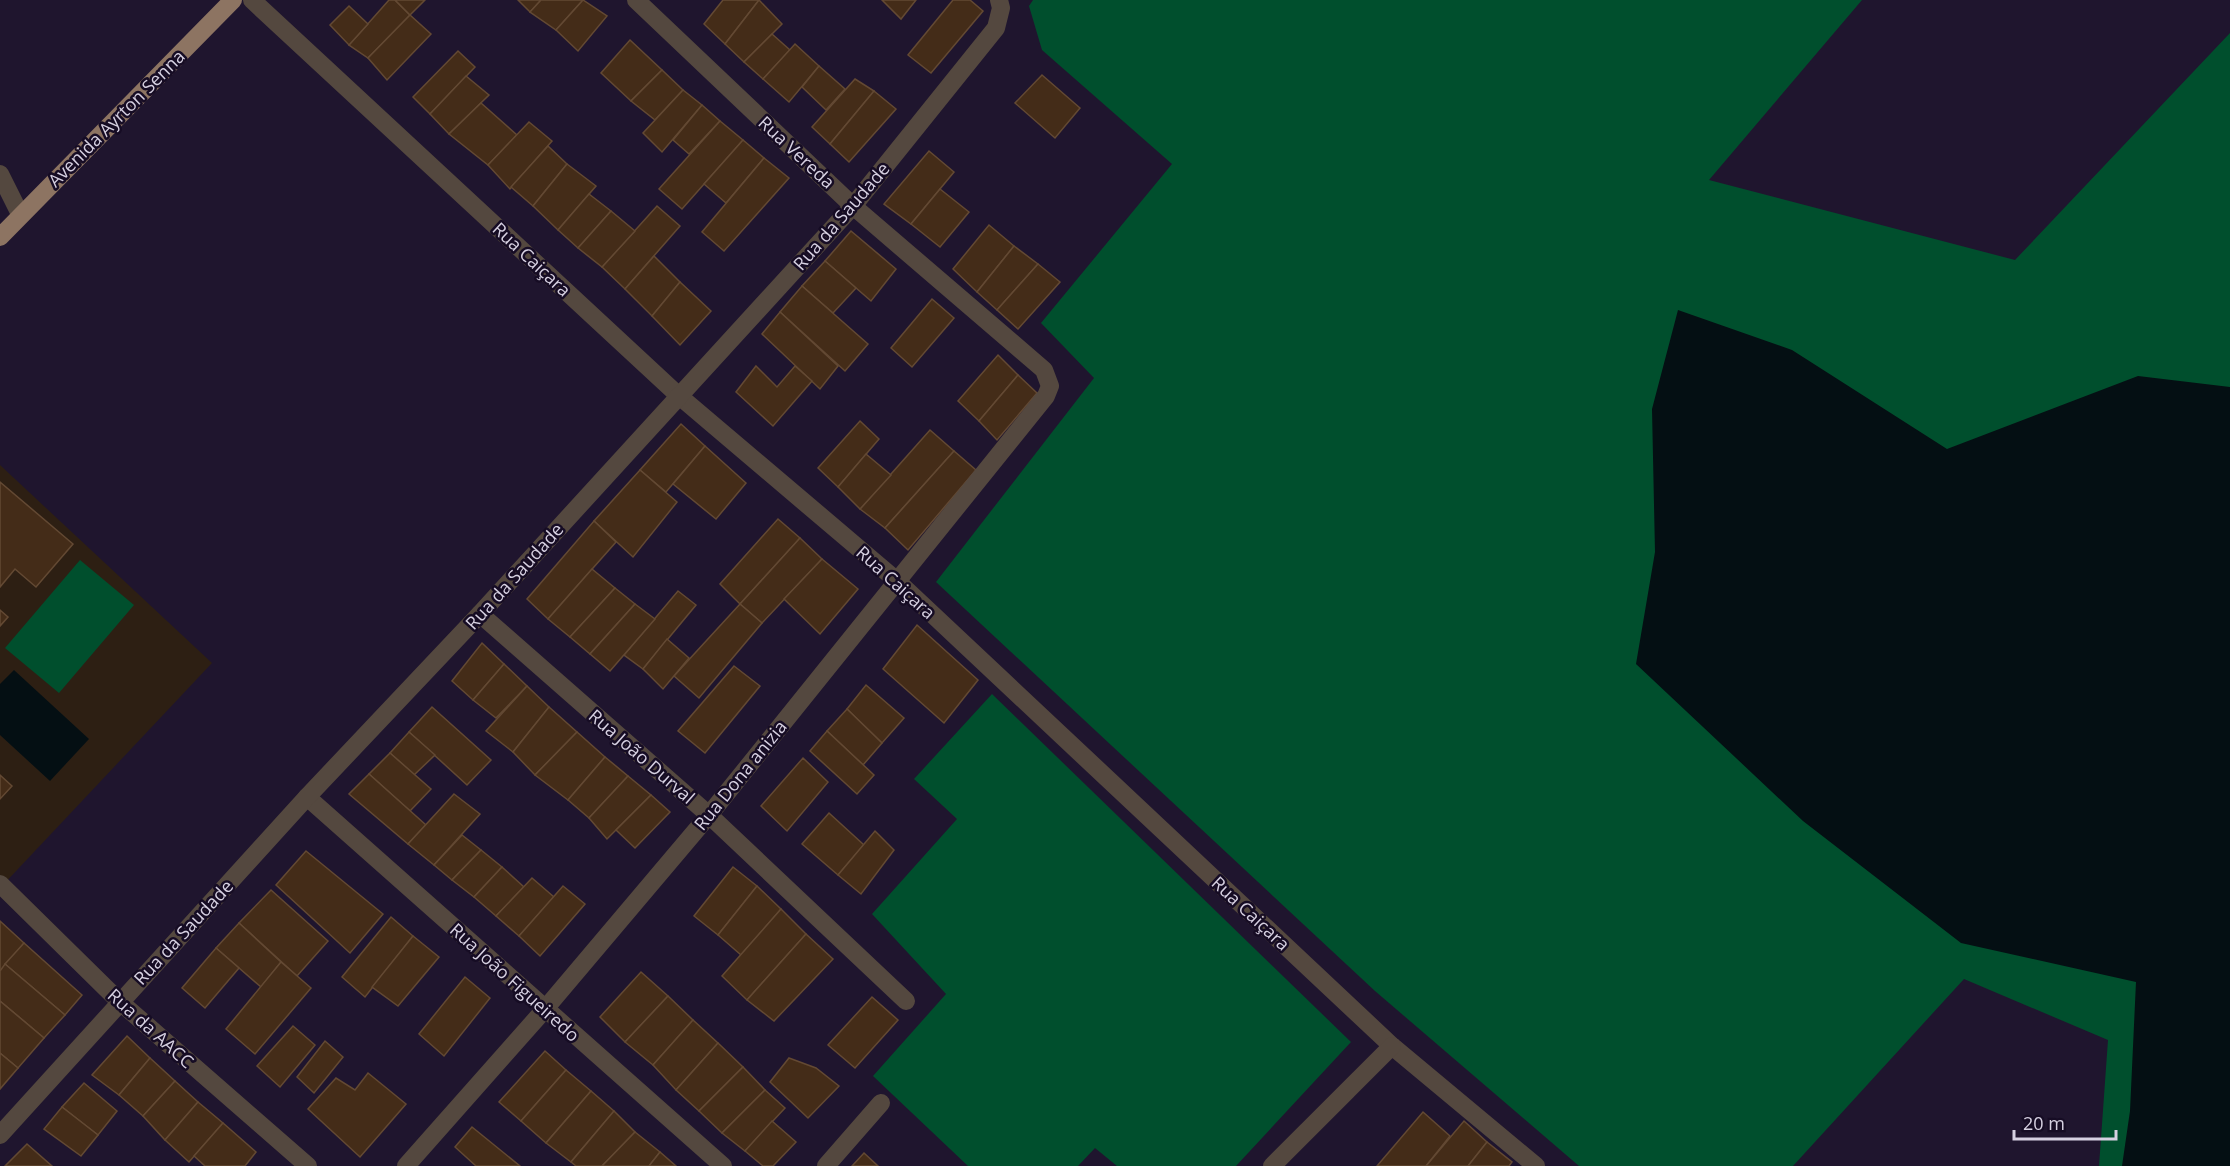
<svg xmlns="http://www.w3.org/2000/svg" width="2230" height="1166" font-family="'Open Sans',sans-serif">
<style>
.education{fill:#2d1f13}
.green{fill:#004f2d}
.water{fill:#040f13}
.building{fill:#442c18;stroke:#634933;stroke-width:1.5}
.lines{fill:none;stroke-linecap:round;stroke-linejoin:round}
.minor{stroke:#54483f;stroke-width:18}
.primary{stroke:#8d7462;stroke-width:18}
.labels{text-anchor:middle;dominant-baseline:central;stroke-width:5;stroke-linejoin:round;paint-order:stroke}
.street-label{font-size:18px;fill:#d6d0e1;stroke:#160c24}
</style>
<rect width="100%" height="100%" fill="#1f152e"/>
<polygon class="education" points="0,465 212,663 2,886 0,884"/>
<g class="green">
<polygon points="1033,0 1862,0 1709,180 2015,260 2230,33 2230,1166 2099,1166 2108,1040 1964,979 1793,1166 1579,1166 1375,991 936,582 1094,378 1041,323 1172,164 1042,50 1029,6"/>
<polygon points="80,560 134,605 59,693 5,648"/>
<polygon points="992,694 1351,1042 1236,1166 1117,1166 1095,1148 1078,1166 968,1166 873,1076 946,994 872,914 957,819 914,779"/>
</g>
<g class="water">
<polygon points="1678,310 1792,350 1947,449 2138,376 2230,387 2230,1166 2122,1166 2130,1111 2136,982 1961,943 1803,821 1636,664 1655,552 1652,409"/>
<polygon points="14,670 89,739 50,781 0,735 0,684"/>
</g>
<g class="building">
<polygon points="389,0 395,0 410,15 368,58 349,45"/>
<polygon points="395,0 425,0 410,15"/>
<polygon points="518,0 541,0 530,12"/>
<polygon points="541,0 583,0 556,30 530,12"/>
<polygon points="583,0 607,16 578,51 556,30"/>
<polygon points="723,0 759,0 725,44 704,24"/>
<polygon points="759,0 782,24 744,62 725,44"/>
<polygon points="882,0 916,0 901,19"/>
<polygon points="953,0 970,0 983,11 931,73 908,55"/>
<polygon points="349,6 368,24 349,45 330,25"/>
<polygon points="410,15 431,34 387,80 368,58"/>
<polygon points="772,34 790,50 763,79 744,62"/>
<polygon points="630,40 662,70 631,101 601,73"/>
<polygon points="795,44 819,66 789,102 763,79"/>
<polygon points="458,51 475,67 430,114 413,97"/>
<polygon points="819,66 845,89 826,110 802,87"/>
<polygon points="662,70 683,90 655,120 631,101"/>
<polygon points="1042,75 1080,108 1055,138 1015,103"/>
<polygon points="466,76 489,95 449,134 430,114"/>
<polygon points="855,79 874,91 830,144 812,127"/>
<polygon points="683,90 702,105 662,152 643,133"/>
<polygon points="874,91 896,109 849,162 830,144"/>
<polygon points="481,103 517,135 488,165 449,134"/>
<polygon points="702,105 720,121 689,154 673,140"/>
<polygon points="720,121 743,140 682,209 659,189"/>
<polygon points="529,122 552,141 510,189 488,165"/>
<polygon points="743,140 764,158 726,203 704,184"/>
<polygon points="548,146 567,164 533,206 511,187"/>
<polygon points="929,151 954,172 911,224 884,204"/>
<polygon points="764,158 789,178 724,251 702,232"/>
<polygon points="567,164 596,186 558,230 533,206"/>
<polygon points="940,189 969,212 940,247 911,224"/>
<polygon points="589,194 611,211 578,248 558,230"/>
<polygon points="657,206 680,226 625,289 602,267"/>
<polygon points="611,211 635,231 602,267 578,248"/>
<polygon points="989,225 1014,246 977,292 953,269"/>
<polygon points="851,231 896,269 871,301 825,261"/>
<polygon points="1014,246 1038,264 997,310 977,292"/>
<polygon points="654,256 680,282 652,316 625,289"/>
<polygon points="825,261 856,288 833,313 802,286"/>
<polygon points="1038,264 1060,282 1018,329 997,310"/>
<polygon points="680,282 711,311 680,345 652,316"/>
<polygon points="802,286 868,344 845,371 780,312"/>
<polygon points="932,299 954,318 912,367 891,348"/>
<polygon points="780,312 838,366 820,389 762,334"/>
<polygon points="998,355 1018,375 979,421 958,401"/>
<polygon points="756,366 777,387 795,366 812,381 773,426 736,392"/>
<polygon points="1018,375 1037,393 997,440 979,421"/>
<polygon points="860,421 879,439 838,487 818,468"/>
<polygon points="681,424 705,446 666,492 640,470"/>
<polygon points="930,430 954,451 885,528 860,509"/>
<polygon points="705,446 746,483 716,519 673,484"/>
<polygon points="954,451 976,470 908,550 885,528"/>
<polygon points="866,454 891,475 860,509 838,487"/>
<polygon points="640,470 677,502 633,557 594,521"/>
<polygon points="0,482 73,544 36,587 15,569 0,587"/>
<polygon points="778,519 800,538 740,604 720,584"/>
<polygon points="594,521 616,542 548,619 527,599"/>
<polygon points="800,538 822,559 762,623 740,604"/>
<polygon points="822,559 858,589 820,634 784,599"/>
<polygon points="592,569 615,588 570,637 548,619"/>
<polygon points="615,588 635,604 590,654 570,637"/>
<polygon points="678,591 696,605 643,669 624,655"/>
<polygon points="635,604 655,619 610,671 590,654"/>
<polygon points="740,604 762,623 699,698 674,676"/>
<polygon points="0,610 8,617 0,626"/>
<polygon points="917,625 978,680 944,723 883,669"/>
<polygon points="667,639 689,658 663,689 643,669"/>
<polygon points="482,643 504,664 473,700 452,681"/>
<polygon points="504,664 527,686 496,718 473,700"/>
<polygon points="734,666 760,686 705,753 678,731"/>
<polygon points="866,685 904,718 882,743 847,709"/>
<polygon points="527,686 549,707 513,752 486,731"/>
<polygon points="432,707 491,760 467,785 409,732"/>
<polygon points="549,707 577,732 535,775 513,752"/>
<polygon points="847,709 882,743 863,765 827,731"/>
<polygon points="827,731 874,775 857,794 810,751"/>
<polygon points="409,732 435,755 414,775 390,753"/>
<polygon points="577,732 605,757 568,800 535,775"/>
<polygon points="390,753 431,789 410,811 369,774"/>
<polygon points="605,757 628,776 589,818 568,800"/>
<polygon points="803,758 828,782 787,831 761,806"/>
<polygon points="369,774 426,825 408,844 349,794"/>
<polygon points="0,775 12,786 0,799"/>
<polygon points="628,776 651,795 607,839 589,818"/>
<polygon points="454,794 480,814 434,865 408,844"/>
<polygon points="651,795 670,812 635,848 616,830"/>
<polygon points="829,813 864,845 838,875 802,844"/>
<polygon points="875,831 894,850 861,894 838,875"/>
<polygon points="462,835 481,850 452,880 434,865"/>
<polygon points="481,850 502,867 474,897 452,880"/>
<polygon points="306,851 383,914 350,953 276,885"/>
<polygon points="502,867 524,887 496,916 474,897"/>
<polygon points="733,867 757,886 718,935 694,916"/>
<polygon points="532,878 554,897 519,936 496,916"/>
<polygon points="563,886 585,904 540,956 519,936"/>
<polygon points="757,886 781,909 741,955 718,935"/>
<polygon points="271,890 328,941 297,976 239,923"/>
<polygon points="781,909 806,934 747,1000 722,976"/>
<polygon points="391,917 413,936 365,997 342,977"/>
<polygon points="0,921 24,943 0,973"/>
<polygon points="239,923 281,962 261,987 216,948"/>
<polygon points="806,934 833,959 774,1021 747,1000"/>
<polygon points="413,936 439,957 398,1006 372,987"/>
<polygon points="24,943 82,995 65,1015 5,964"/>
<polygon points="216,948 239,968 205,1008 182,988"/>
<polygon points="281,962 311,988 255,1054 226,1029"/>
<polygon points="5,964 65,1015 44,1038 0,1001 0,971"/>
<polygon points="641,972 668,996 625,1042 600,1017"/>
<polygon points="465,977 490,998 444,1056 419,1034"/>
<polygon points="668,996 693,1020 653,1065 625,1042"/>
<polygon points="872,997 898,1020 855,1068 828,1045"/>
<polygon points="0,1001 44,1038 18,1068 0,1053"/>
<polygon points="693,1020 718,1043 676,1090 653,1065"/>
<polygon points="293,1026 315,1045 280,1087 257,1066"/>
<polygon points="127,1036 150,1058 119,1095 92,1075"/>
<polygon points="325,1041 343,1057 314,1093 297,1077"/>
<polygon points="718,1043 743,1067 699,1111 676,1090"/>
<polygon points="545,1051 566,1070 521,1121 499,1102"/>
<polygon points="0,1053 18,1068 0,1089"/>
<polygon points="150,1058 175,1081 143,1116 119,1095"/>
<polygon points="789,1058 816,1068 839,1086 808,1118 770,1082"/>
<polygon points="743,1067 765,1090 722,1133 699,1111"/>
<polygon points="566,1070 591,1091 546,1143 521,1121"/>
<polygon points="368,1073 406,1104 360,1157 308,1109 336,1078 355,1090"/>
<polygon points="175,1081 198,1102 165,1140 143,1116"/>
<polygon points="84,1083 117,1111 98,1135 62,1107"/>
<polygon points="765,1090 785,1108 745,1151 722,1133"/>
<polygon points="591,1091 614,1111 571,1162 546,1143"/>
<polygon points="198,1102 223,1123 189,1162 165,1140"/>
<polygon points="62,1107 98,1135 81,1156 44,1129"/>
<polygon points="614,1111 635,1132 602,1166 576,1166 571,1162"/>
<polygon points="1423,1112 1450,1136 1426,1166 1377,1166"/>
<polygon points="772,1121 796,1142 773,1166 763,1166 745,1151"/>
<polygon points="1464,1121 1487,1142 1468,1166 1426,1166"/>
<polygon points="223,1123 256,1152 245,1166 205,1166 194,1156"/>
<polygon points="472,1127 520,1166 476,1166 455,1147"/>
<polygon points="635,1132 660,1152 649,1166 602,1166"/>
<polygon points="1487,1142 1512,1162 1509,1166 1468,1166"/>
<polygon points="27,1144 52,1166 5,1166"/>
<polygon points="660,1152 676,1166 649,1166"/>
<polygon points="864,1153 878,1166 852,1166"/>
</g>
<g class="lines">
<g class="minor">
<polyline points="252,0 678,395 896,580 1392,1046 1536,1166"/>
<polyline points="0,174 20,214"/>
<polyline points="480,614 709,815 906,1001"/>
<polyline points="307,797 723,1166"/>
<polyline points="0,884 119,1001 308,1166"/>
<polyline points="0,1135 307,797 480,614 853,206 996,28 1001,8 999,0"/>
<polyline points="406,1166 545,1009 709,815 1046,396 1050,386 1044,370 853,206 636,0"/>
<polyline points="826,1166 881,1103"/>
<polyline points="1272,1166 1392,1046"/>
</g>
<polyline class="primary" points="0,237 233,0"/>
</g>
<g class="labels">
<g class="street-label">
<text transform="translate(116 118) rotate(-45)">Avenida Ayrton Senna</text>
<text transform="translate(797 152) rotate(43)">Rua Vereda</text>
<text transform="translate(841 216) rotate(-49)">Rua da Saudade</text>
<text transform="translate(532 259) rotate(43)">Rua Caiçara</text>
<text transform="translate(514 576) rotate(-48)">Rua da Saudade</text>
<text transform="translate(896 582) rotate(42)">Rua Caiçara</text>
<text transform="translate(642 756) rotate(41)">Rua João Durval</text>
<text transform="translate(740 775) rotate(-51)">Rua Dona anizia</text>
<text transform="translate(1251 913) rotate(43)">Rua Caiçara</text>
<text transform="translate(183 932) rotate(-47)">Rua da Saudade</text>
<text transform="translate(515 982) rotate(42)">Rua João Figueiredo</text>
<text transform="translate(151 1028) rotate(42)">Rua da AACC</text>
</g>
</g>
<path d="M2014 1130v9h102v-9" fill="none" stroke="#d6d0e1" stroke-width="3"/>
<text x="2023" y="1130" font-size="18" fill="#d6d0e1" stroke="#160c24" stroke-width="4.5" paint-order="stroke">20 m</text>
</svg>
